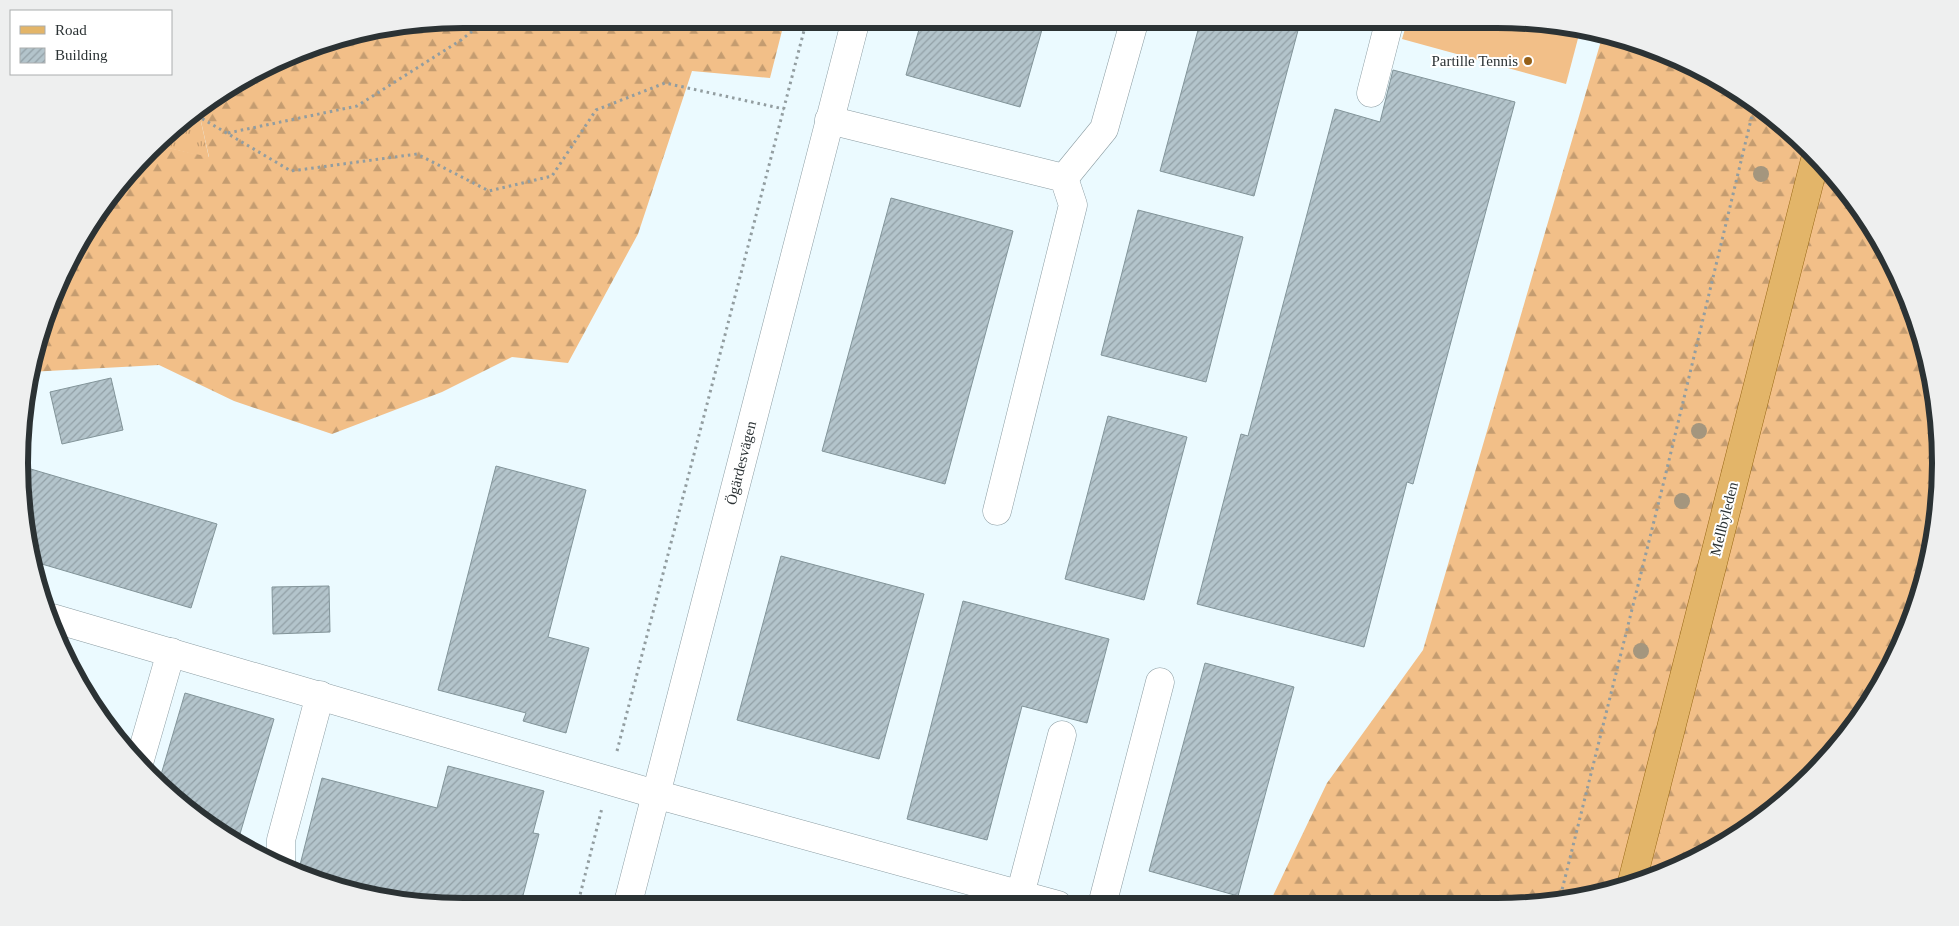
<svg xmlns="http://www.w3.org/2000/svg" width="1959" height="926" font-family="'Times New Roman',serif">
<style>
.grass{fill:url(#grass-tufts)}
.forest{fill:url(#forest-firs)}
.pitch{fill:#f2bf88}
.building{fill:url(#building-hatch);stroke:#829499}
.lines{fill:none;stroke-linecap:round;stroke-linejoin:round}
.minor-casing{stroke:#8b9ca2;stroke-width:29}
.major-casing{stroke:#976715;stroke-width:29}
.path{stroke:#929da0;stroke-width:3;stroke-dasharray:2.5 4;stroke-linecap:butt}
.minor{stroke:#fff;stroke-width:28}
.major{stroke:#e3b569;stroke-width:28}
.tree{fill:#a4967e}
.poi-dot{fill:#966018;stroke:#fff;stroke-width:2}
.labels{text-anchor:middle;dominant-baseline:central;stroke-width:4;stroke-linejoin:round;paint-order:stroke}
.poi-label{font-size:15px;fill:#2b3234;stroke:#fff;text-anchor:end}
.street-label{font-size:15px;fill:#2b3234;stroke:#fff}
.rim{fill:none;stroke:#2b3234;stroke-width:6}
</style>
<defs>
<pattern id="grass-tufts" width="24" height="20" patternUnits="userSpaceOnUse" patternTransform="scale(1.25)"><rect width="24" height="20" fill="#f2bf88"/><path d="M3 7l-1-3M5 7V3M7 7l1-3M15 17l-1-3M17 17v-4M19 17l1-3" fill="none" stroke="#c49c70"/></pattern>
<pattern id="forest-firs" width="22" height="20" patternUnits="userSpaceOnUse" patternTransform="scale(1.25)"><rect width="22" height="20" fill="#f2bf88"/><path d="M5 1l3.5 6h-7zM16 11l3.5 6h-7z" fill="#c49c70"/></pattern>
<pattern id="building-hatch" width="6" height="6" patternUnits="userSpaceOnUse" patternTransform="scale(1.25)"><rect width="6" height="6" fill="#b3c4cb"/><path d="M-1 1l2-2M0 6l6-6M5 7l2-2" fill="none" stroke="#92a0a6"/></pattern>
</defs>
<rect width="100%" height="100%" fill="#ebfaff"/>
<polygon class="grass" points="198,108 209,158 156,145 192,111"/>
<g class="forest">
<polygon points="463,19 785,19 770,78 692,71 638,234 568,363 512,357 442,392 332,434 234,401 159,365 29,372 78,241 129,170 156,145 209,157 198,108 320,42"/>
<polygon points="1603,34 1666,53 1743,94 1810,149 1866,216 1907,293 1932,377 1940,463 1932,550 1906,633 1849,733 1767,815 1666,873 1554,903 1269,904 1327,783 1423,650"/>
</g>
<polygon class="pitch" points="1408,19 1496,19 1581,27 1566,84 1402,39"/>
<g class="building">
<polygon points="922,19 1045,19 1020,107 906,75"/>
<polygon points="1201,19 1301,19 1254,196 1160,171"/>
<polygon points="1393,70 1515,102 1413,484 1407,482 1364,647 1197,604 1241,434 1248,436 1335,109 1380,122"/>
<polygon points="891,198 1013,231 945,484 822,451"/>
<polygon points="1138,210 1243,237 1206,382 1101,355"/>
<polygon points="111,378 123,430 62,444 50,392"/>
<polygon points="1108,416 1187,437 1144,600 1065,579"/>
<polygon points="496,466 586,490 548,637 589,648 566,733 523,721 526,713 438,690"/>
<polygon points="24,467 217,524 191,608 35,562 23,521"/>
<polygon points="781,556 924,594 879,759 737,720"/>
<polygon points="329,586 330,632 273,634 272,587"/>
<polygon points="963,601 1109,639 1087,723 1022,706 987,840 907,819"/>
<polygon points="1205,663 1294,687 1238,896 1149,871"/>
<polygon points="185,693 274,719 237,844 216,832 158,785"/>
<polygon points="448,766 544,791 533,833 539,834 520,907 463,907 437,905 299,869 322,778 437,808"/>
<polygon points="696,896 737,906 693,906"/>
</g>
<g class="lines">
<defs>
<g id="minor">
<polyline points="1371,93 1390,19"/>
<polyline points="829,120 1064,178 1073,205 997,511"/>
<polyline points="1064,178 1104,129 1135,19"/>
<polyline points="52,618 655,794 1058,905"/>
<polyline points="139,763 171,652"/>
<polyline points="281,867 281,840 320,695"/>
<polyline points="1020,895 1062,735"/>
<polyline points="1102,905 1160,682"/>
<polyline points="627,907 856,19"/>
</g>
<polyline id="major" points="1632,882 1816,156"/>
</defs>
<use href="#minor" class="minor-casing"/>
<use href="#major" class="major-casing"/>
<g class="path">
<polyline points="191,112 291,171 417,154 489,191 552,176 596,110 665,83 784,109"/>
<polyline points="228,133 357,106 461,40 488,19"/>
<polyline points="617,751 807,19"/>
<polyline points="1559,902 1664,481 1755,103"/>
<polyline points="577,907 602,808"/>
</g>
<use href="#minor" class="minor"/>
<use href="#major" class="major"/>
</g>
<g class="tree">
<circle cx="1761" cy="174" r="8"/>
<circle cx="1699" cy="431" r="8"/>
<circle cx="1682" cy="501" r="8"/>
<circle cx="1641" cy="651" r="8"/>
</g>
<circle class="poi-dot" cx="1528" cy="61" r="5"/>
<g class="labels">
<g class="poi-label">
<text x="1518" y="61">Partille Tennis</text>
</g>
<g class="street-label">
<text transform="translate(741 463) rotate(-76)">Ögärdesvägen</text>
<text transform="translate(1724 519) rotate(-76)">Mellbyleden</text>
</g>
</g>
<path d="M0 0H1959V926H0ZM463 28H1497A435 435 0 0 1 1932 463V463A435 435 0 0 1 1497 898H463A435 435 0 0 1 28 463V463A435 435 0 0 1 463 28Z" fill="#eeefef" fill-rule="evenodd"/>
<path class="rim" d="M463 28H1497A435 435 0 0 1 1932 463V463A435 435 0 0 1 1497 898H463A435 435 0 0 1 28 463V463A435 435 0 0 1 463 28Z"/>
<rect x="10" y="10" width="162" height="65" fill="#ffffff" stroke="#aaadae"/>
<rect x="20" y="26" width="25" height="8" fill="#e3b569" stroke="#aaadae"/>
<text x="55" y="35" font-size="15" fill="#2b3234">Road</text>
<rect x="20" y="48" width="25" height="15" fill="url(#building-hatch)" stroke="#aaadae"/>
<text x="55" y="60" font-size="15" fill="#2b3234">Building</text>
</svg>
